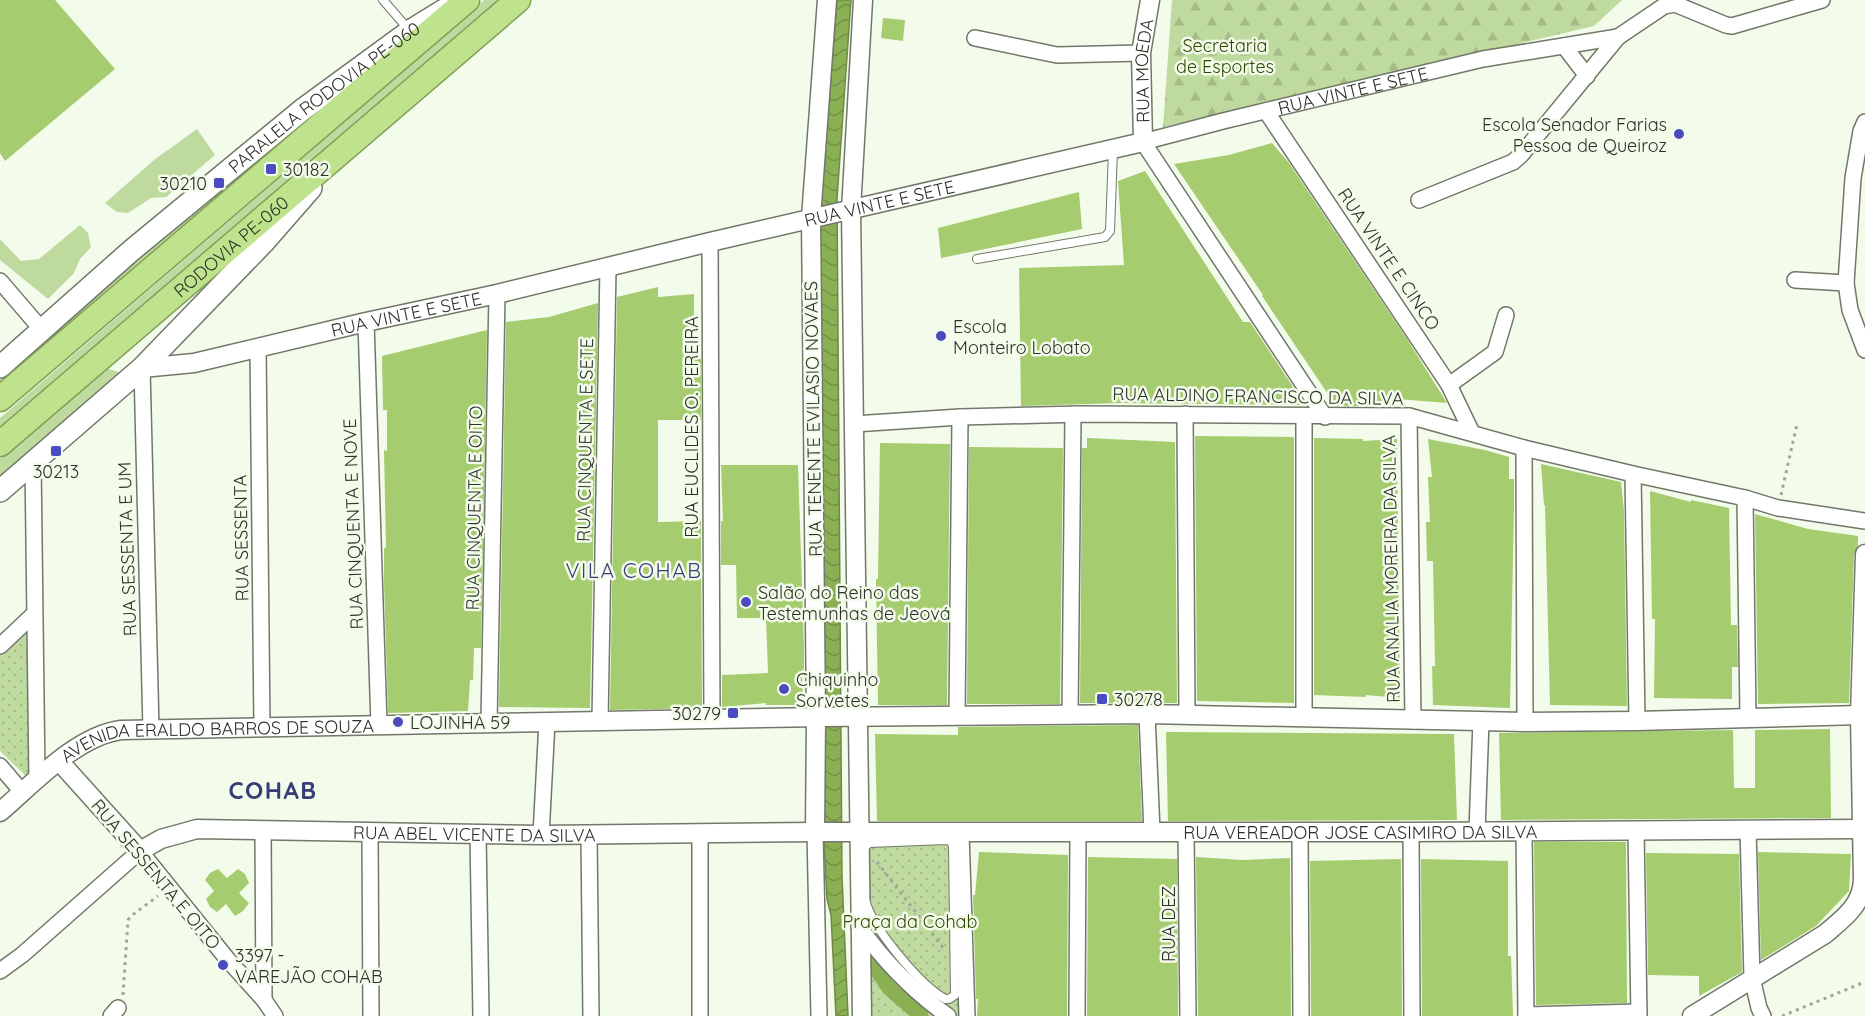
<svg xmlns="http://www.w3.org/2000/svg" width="1865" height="1016" font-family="Quicksand,sans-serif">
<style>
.green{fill:#bfda9e}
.forest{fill:url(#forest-firs)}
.park{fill:url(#park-dots)}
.water{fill:url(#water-waves);stroke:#6f8a47;stroke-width:1.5}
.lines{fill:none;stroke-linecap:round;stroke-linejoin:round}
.canal{stroke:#8bb054;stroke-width:15}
.building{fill:#a5cc6f}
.service-casing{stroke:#717869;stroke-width:10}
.minor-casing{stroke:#717869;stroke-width:18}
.tertiary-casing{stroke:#717869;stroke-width:21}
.secondary-casing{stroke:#717869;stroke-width:24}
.trunk-casing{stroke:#82a057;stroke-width:27}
.path{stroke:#9fa598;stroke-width:3;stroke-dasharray:3 4.5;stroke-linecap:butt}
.service{stroke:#fff;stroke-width:8}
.minor{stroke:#fff;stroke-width:15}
.tertiary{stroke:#fff;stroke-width:18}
.secondary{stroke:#fff;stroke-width:21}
.trunk{stroke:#bfe38c;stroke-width:24}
.poi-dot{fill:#4b4ac0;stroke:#f3fbea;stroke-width:2}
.labels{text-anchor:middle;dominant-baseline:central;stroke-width:5;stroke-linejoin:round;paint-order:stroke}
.park-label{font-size:18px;fill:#314802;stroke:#f3fbea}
.street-label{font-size:18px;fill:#2d3029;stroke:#f3fbea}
.poi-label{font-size:18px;fill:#2d3029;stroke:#f3fbea;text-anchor:start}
.quarter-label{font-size:21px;letter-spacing:1.5px;fill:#383c78;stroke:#f3fbea}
.district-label{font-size:24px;font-weight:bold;letter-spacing:1.5px;fill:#383c78;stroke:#f3fbea}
</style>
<defs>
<pattern id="forest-firs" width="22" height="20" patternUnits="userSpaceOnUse" patternTransform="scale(1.5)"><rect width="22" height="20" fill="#bfda9e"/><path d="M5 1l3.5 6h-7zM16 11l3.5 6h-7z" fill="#a4bb88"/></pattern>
<pattern id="park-dots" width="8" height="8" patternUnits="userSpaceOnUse" patternTransform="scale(1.5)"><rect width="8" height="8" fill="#bfda9e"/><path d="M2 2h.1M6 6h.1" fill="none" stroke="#a4bb88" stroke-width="1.8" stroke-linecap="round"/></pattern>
<pattern id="water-waves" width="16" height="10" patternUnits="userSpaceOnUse" patternTransform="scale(1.5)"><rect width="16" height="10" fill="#8bb054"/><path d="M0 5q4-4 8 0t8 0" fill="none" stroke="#729046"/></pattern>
</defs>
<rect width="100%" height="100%" fill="#f3fbea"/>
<g class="green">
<polygon points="484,0 503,0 0,436 0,418 284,174 358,106 430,43"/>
<polygon points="341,86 352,92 0,395 0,378"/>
<polygon points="197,129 215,155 166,197 151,198 128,213 117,212 105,203 154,160"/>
<polygon points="80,225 88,233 91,247 80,259 74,273 48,299 0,260 0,239 21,261 39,259"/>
<polygon points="105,368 125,374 0,478 0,458"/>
</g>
<polygon class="forest" points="1172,0 1622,0 1594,26 1163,127"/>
<g class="park">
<polygon points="29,624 30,780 0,751 0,651"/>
<polygon points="953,836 962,1016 868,1016 862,839"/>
</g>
<polygon class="water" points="837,0 851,0 837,199 842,877 848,1016 836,1016 831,915 827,899 824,842 819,225"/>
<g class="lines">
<polyline class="canal" points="871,962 889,988 921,1016"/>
</g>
<g class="building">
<polygon points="0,0 55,0 115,69 5,161 0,153"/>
<polygon points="883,18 905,20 903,41 881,38"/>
<polygon points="1272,143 1289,163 1407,339 1447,403 1386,398 1389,403 1367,406 1336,406 1262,296 1263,295 1174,164 1229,155"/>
<polygon points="1145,171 1243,322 1250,322 1305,405 1121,403 1021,406 1019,268 1124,265 1118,181"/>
<polygon points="1079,192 1082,229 941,258 938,228"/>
<polygon points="658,287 658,297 694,294 694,359 701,359 701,420 658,420 658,522 701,521 702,708 610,710 617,297"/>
<polygon points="598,303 590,708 499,707 506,322 549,317"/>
<polygon points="487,330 481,648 474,648 473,680 470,680 468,711 388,713 384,581 384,548 386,548 384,450 387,451 387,410 383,410 382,356"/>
<polygon points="1195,436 1294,437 1294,703 1197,701"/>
<polygon points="1087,438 1175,442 1177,703 1080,703 1082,448 1087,448"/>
<polygon points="1314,438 1363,439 1363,441 1397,439 1400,698 1366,695 1366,697 1314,695"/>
<polygon points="1428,439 1485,450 1509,457 1509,479 1514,479 1514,507 1510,708 1433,705 1432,666 1435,666 1433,561 1427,561 1426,522 1430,522 1428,477 1432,477"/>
<polygon points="880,443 950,444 947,705 878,705 876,579 878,579"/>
<polygon points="969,447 1063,448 1060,704 967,704"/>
<polygon points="1541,464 1621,482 1624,511 1627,706 1550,705 1545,505 1544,505"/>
<polygon points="721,465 798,465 804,646 804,670 802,670 803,705 766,705 766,703 722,707 722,675 768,673 766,618 737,618 736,565 721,565 721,521 723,521"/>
<polygon points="1650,491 1691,502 1691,500 1729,508 1731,625 1737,625 1738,667 1732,667 1732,699 1654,698 1655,619 1652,619"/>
<polygon points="1755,514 1808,529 1858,536 1858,546 1854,554 1849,703 1758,704"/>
<polygon points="1138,725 1142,821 877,821 875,734 958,735 958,727"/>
<polygon points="1830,729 1831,818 1501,820 1499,733 1733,730 1734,788 1755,788 1755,730"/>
<polygon points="1166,732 1454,734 1457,820 1168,821"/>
<polygon points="1534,842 1626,842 1627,1003 1536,1005"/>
<polygon points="979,852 1068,855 1067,1016 977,1016 978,999 976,999 973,895 975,895"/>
<polygon points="1758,852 1851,854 1849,891 1816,926 1761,960"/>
<polygon points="1646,853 1739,854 1742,972 1699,996 1699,976 1648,975"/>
<polygon points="1088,857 1177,859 1178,1016 1087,1016"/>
<polygon points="1196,857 1243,860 1290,858 1291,1016 1198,1016"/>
<polygon points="1401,859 1402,1016 1311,1016 1310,861"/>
<polygon points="1421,859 1508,861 1508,956 1511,956 1513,1016 1422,1016"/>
<polygon points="218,869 227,878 238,869 245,874 249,883 239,893 249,903 243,911 235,916 226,904 217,912 210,907 206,899 214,891 205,880 210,873"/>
</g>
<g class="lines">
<defs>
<g id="service">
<polyline points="383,0 409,30"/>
<polyline points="977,259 1105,237 1110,231 1113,150"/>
<path d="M946,840L951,841L953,846L955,995L949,999H945C920,985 871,927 865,899C862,883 864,864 864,848L869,843Z"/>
</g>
<g id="minor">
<polyline points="975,38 1057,55 1141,53"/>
<polyline points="1564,46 1587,76"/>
<polyline points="1266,111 1449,385 1472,433"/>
<polyline points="1865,122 1861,131 1853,178 1846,283 1850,310 1865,350"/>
<polyline points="1419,200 1513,162 1521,155 1618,37 1664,6 1675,4 1726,25 1732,26 1822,0"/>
<polyline points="710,242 712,719"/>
<polyline points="1795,280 1846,283"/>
<polyline points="0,281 42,330"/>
<polyline points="366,322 379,725"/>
<polyline points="258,348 262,727"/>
<polyline points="142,368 151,729"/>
<polyline points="1449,385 1495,352 1506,315"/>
<polyline points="1185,414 1187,714"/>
<polyline points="1409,416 1413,721"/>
<path id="s1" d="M1325,417L1143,142L1223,121L1483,59L1618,37"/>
<polyline points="854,424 960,417 1082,414 1409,416 1524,448 1633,474 1745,498 1778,508 1865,521"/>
<polyline points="1524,448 1525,722"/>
<polyline points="33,461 37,780"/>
<polyline points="1633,474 1637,721"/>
<polyline points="1745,498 1748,717"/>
<polyline points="0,646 34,614"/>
<polyline points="1147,714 1152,832"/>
<polyline points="957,716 960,417"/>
<polyline points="1070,716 1073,414"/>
<polyline points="1304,718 1304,416"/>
<polyline points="600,721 608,267"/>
<polyline points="489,723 497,294"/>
<polyline points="0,766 23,793"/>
<polyline points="1748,829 1752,978 1759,1008 1763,1016"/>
<polyline points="1524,830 1526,1016"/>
<polyline points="1636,830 1639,1016"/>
<polyline points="263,831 264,1000"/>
<polyline points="1300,831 1301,1016"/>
<polyline points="1477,831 1481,721"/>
<polyline points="815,832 819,1016"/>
<polyline points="1186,832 1188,1016"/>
<polyline points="1411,832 1412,1016"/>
<polyline points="370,833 371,1016"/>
<polyline points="700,833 700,1016"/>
<polyline points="961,833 967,1016"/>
<polyline points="478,834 481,1016"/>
<polyline points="589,834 591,1016"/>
<polyline points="541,835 547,722"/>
<path d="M859,926C883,960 914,992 948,1016"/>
<polyline points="0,971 22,955 140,851 228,960 264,1000 275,1016"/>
<polyline points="1526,1015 1638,1012"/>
<polyline points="111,1016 118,1008"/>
<polyline points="1077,1016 1078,832"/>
</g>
<g id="tertiary">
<path id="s2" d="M142,368L194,363L366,322L497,294L710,242L1143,142L1141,53L1150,0"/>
<path id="s3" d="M59,761L140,851L161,839L197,829L541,835L815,832H1411L1862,829"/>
<path id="s4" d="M0,812C33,784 76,736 121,730L821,717L1147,714L1525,722L1637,721L1860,715"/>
<polyline points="815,832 816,718 811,218 827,0"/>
<polyline points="862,1016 851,210 863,0"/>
<path d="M1692,1016L1825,934C1844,918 1862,905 1863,880L1860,715L1865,554"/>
</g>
<g id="secondary">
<path id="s5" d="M0,367L132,250L302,110L410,31L444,10"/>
<polyline points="0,491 142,368 263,243 311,188"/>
</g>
<g id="trunk">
<polyline points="0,399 467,0"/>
<path id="s6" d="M0,444L518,0"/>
</g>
</defs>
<use href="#service" class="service-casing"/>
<use href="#minor" class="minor-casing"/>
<use href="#tertiary" class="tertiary-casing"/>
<use href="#secondary" class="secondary-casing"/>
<use href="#trunk" class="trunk-casing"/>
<g class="path">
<polyline points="1781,495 1797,424"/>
<polyline points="877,862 944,949"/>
<polyline points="123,995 128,920 131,916 158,896"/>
<polyline points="1782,1016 1860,984 1865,984"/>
</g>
<use href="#service" class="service"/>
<use href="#minor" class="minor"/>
<use href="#tertiary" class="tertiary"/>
<use href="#secondary" class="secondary"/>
<use href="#trunk" class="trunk"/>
</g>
<g class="poi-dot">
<circle cx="1679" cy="134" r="6"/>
<rect x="265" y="163" width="12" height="12" rx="3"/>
<rect x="213" y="177" width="12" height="12" rx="3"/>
<circle cx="941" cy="336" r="6"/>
<rect x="50" y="445" width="12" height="12" rx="3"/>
<circle cx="746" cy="602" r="6"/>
<circle cx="784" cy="689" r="6"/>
<rect x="1096" y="693" width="12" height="12" rx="3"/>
<rect x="727" y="707" width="12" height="12" rx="3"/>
<circle cx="398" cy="722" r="6"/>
<circle cx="223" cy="965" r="6"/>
</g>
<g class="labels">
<g class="park-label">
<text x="1225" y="45">Secretaria<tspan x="1225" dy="21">de Esportes</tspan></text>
<text x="910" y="921">Praça da Cohab</text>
</g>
<g class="street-label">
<text stroke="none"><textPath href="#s2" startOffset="1098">RUA MOEDA</textPath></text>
<text stroke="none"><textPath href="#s1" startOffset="546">RUA VINTE E SETE</textPath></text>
<text stroke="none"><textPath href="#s5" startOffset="422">PARALELA RODOVIA PE-060</textPath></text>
<text stroke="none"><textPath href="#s2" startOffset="756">RUA VINTE E SETE</textPath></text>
<text stroke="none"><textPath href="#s6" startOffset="304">RODOVIA PE-060</textPath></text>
<text transform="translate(1389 259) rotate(56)">RUA VINTE E CINCO</text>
<text stroke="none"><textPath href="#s2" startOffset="270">RUA VINTE E SETE</textPath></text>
<text transform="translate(1258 396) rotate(1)">RUA ALDINO FRANCISCO DA SILVA</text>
<text transform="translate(813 419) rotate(-91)">RUA TENENTE EVILASIO NOVAES</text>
<text transform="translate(691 427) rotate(-90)">RUA EUCLIDES O. PEREIRA</text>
<text transform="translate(585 440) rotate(-89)">RUA CINQUENTA E SETE</text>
<text transform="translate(474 508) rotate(-89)">RUA CINQUENTA E OITO</text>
<text transform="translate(353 524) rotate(-92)">RUA CINQUENTA E NOVE</text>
<text transform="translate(241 538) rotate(-91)">RUA SESSENTA</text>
<text transform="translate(127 549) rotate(-92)">RUA SESSENTA E UM</text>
<text transform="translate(1391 569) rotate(-91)">RUA ANALIA MOREIRA DA SILVA</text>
<text stroke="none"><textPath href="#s4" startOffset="242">AVENIDA ERALDO BARROS DE SOUZA</textPath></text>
<text stroke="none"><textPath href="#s3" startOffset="1346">RUA VEREADOR JOSE CASIMIRO DA SILVA</textPath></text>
<text stroke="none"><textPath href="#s3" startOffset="460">RUA ABEL VICENTE DA SILVA</textPath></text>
<text transform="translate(156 874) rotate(50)">RUA SESSENTA E OITO</text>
<text transform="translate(1168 924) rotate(-90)">RUA DEZ</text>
</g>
<g class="poi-label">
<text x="1667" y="124" text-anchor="end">Escola Senador Farias<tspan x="1667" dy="21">Pessoa de Queiroz</tspan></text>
<text x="283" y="169">30182</text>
<text x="207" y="183" text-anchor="end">30210</text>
<text x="953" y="326">Escola<tspan x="953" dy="21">Monteiro Lobato</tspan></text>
<text x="56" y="471" text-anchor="middle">30213</text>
<text x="758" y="592">Salão do Reino das<tspan x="758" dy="21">Testemunhas de Jeová</tspan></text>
<text x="796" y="679">Chiquinho<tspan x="796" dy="21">Sorvetes</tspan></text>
<text x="1114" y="699">30278</text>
<text x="721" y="713" text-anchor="end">30279</text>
<text x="410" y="722">LOJINHA 59</text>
<text x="235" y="955">3397 -<tspan x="235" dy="21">VAREJÃO COHAB</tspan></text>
</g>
<g class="quarter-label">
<text x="634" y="570">VILA COHAB</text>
</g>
<g class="district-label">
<text x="273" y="790">COHAB</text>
</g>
</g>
</svg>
